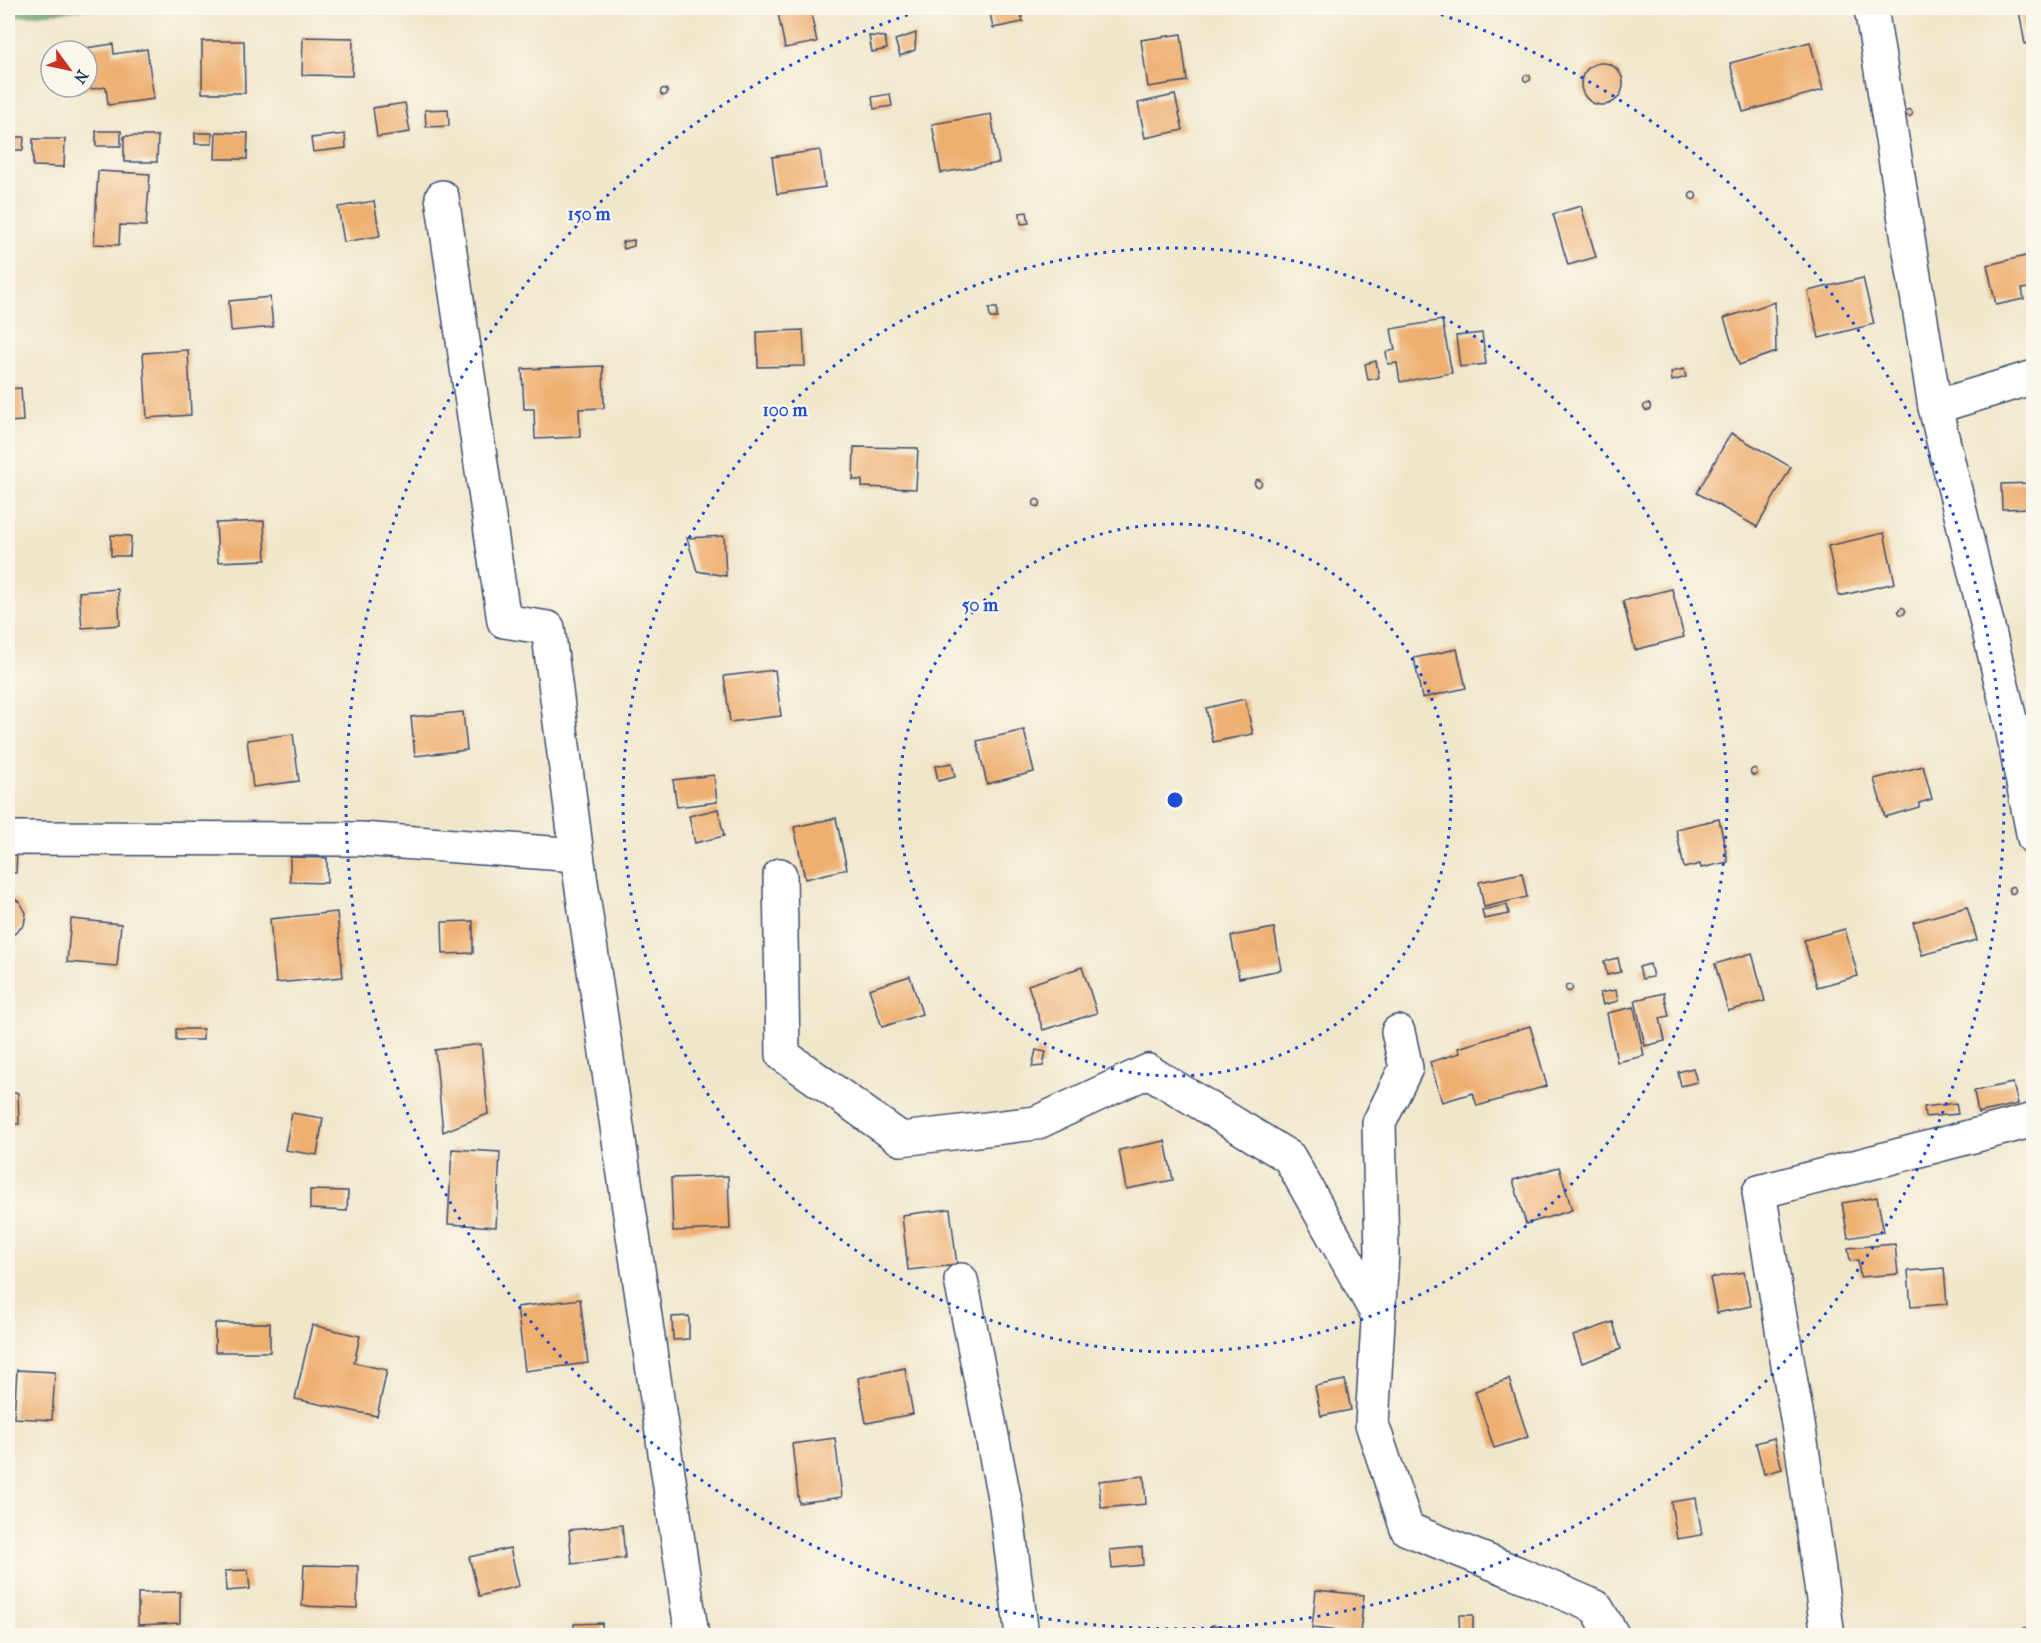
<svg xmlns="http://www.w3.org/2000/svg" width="2041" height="1643" font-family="'IM FELL French Canon',serif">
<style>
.forest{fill:#75b170;stroke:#487067;stroke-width:1.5}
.building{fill:#eeaf6f}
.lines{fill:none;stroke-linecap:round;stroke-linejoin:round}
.minor-casing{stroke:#3b4b6e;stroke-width:36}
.minor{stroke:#fff;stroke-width:33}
.ring{fill:none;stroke:#1d4ed8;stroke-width:3;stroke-dasharray:3 6}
.centre{fill:#1d4ed8;stroke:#fbf7ec;stroke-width:3}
.ring-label{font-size:18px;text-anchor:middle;font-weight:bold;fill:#1d4ed8;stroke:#fbf7ec;stroke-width:4.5;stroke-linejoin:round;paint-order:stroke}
</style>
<rect width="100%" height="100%" fill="#fbf7ec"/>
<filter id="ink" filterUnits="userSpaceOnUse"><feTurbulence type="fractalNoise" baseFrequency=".0167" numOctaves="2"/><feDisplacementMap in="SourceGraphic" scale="12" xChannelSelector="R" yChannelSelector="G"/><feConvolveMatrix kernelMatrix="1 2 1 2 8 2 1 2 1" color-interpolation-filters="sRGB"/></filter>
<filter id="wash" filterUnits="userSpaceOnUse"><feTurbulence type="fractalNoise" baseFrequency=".008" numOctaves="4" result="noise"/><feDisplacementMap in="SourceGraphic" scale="24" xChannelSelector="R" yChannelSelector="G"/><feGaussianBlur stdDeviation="1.35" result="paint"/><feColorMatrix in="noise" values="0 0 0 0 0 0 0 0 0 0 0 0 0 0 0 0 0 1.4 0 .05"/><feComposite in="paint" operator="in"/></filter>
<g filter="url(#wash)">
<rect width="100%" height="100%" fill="#f0e7cb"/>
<polygon class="forest" points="8,8 96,8 8,17"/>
<g id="blocks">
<g class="building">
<polygon points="777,8 810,8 817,42 785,48"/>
<polygon points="989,8 1020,8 1023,22 993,28"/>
<polygon points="2034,8 2034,42 2025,44 2019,11"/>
<polygon points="916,33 915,50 900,56 895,40"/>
<polygon points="1181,34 1187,81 1148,87 1141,40"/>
<polygon points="869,36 885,37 887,49 872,52"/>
<polygon points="303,37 353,38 352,76 302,75"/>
<polygon points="202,41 244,41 245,93 202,93"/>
<polygon points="1810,42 1823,90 1743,112 1730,63"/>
<polygon points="113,44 114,54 147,49 154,99 108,105 106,87 84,90 84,87 87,87 87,51 79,51 79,49"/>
<circle cx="1602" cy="84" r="21"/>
<circle cx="1527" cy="78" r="3.5"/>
<circle cx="664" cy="92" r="3.5"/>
<polygon points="890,94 892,106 874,109 872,97"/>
<polygon points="1175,95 1183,130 1145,138 1138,103"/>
<polygon points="405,103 410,132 377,137 373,108"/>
<polygon points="448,109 449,126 426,127 425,110"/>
<circle cx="1909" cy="113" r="3.5"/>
<polygon points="991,114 999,163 941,173 932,124"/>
<rect x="96" y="131" width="25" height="15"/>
<polygon points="216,132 248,133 247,159 215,159"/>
<rect x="195" y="133" width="17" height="11"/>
<polygon points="345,134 346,148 313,152 311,138"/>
<polygon points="124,136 158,136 157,162 124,162"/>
<polygon points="14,137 24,137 23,150 14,150"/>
<polygon points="33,139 65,139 64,167 33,166"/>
<polygon points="820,150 825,187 777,194 772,157"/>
<polygon points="98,171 150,174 146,226 120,225 119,245 94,244"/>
<circle cx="1693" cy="196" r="3.5"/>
<polygon points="374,201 380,236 344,242 338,207"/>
<polygon points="1581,206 1596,257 1568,265 1553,214"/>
<polygon points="1027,212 1029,223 1021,224 1020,213"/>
<polygon points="634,240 634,246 624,249 622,242"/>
<polygon points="2034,254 2034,287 2022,289 2024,299 1996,305 1987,265"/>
<polygon points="1863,278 1874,324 1819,338 1808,291"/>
<polygon points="270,297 273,327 231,331 229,301"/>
<polygon points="1775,302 1776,352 1739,365 1724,318"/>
<polygon points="989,308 997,308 997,318 990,318"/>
<polygon points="1442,320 1452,373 1400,382 1397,363 1388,364 1386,352 1395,350 1391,329"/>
<polygon points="803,330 805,366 758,367 757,332"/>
<polygon points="1482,333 1486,364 1460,367 1456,336"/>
<polygon points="188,350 191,415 147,418 143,353"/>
<polygon points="1376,361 1379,378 1368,380 1365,364"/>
<polygon points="603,366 604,408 579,409 580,437 535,439 534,409 524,409 522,369"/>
<polygon points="1684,369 1686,377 1672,381 1671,372"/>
<polygon points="21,388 23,421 8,422 8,389"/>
<circle cx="1647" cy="407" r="3.5"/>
<polygon points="1731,433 1791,467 1757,527 1697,493"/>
<polygon points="854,447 918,448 916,489 862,487 862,480 853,480"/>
<circle cx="1258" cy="483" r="3.5"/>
<polygon points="2034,483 2034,508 2002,509 2001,484"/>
<circle cx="1037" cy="503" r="3.5"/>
<polygon points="264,521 266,560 218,562 216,523"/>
<polygon points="1884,533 1895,583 1839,596 1828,546"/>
<polygon points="111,535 131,536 130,556 111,556"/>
<polygon points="724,536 726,576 697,571 687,538"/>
<polygon points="118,589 120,625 82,628 79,592"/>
<polygon points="1672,589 1684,637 1635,650 1623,601"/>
<circle cx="1902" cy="611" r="3.5"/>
<polygon points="1457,649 1466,688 1422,698 1414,658"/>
<polygon points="775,670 781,716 730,722 724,676"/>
<polygon points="1245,699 1253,734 1213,742 1206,708"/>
<polygon points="463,712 467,750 415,756 411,717"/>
<polygon points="1024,730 1034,772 987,784 977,741"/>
<polygon points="293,734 299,781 253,787 247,740"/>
<polygon points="952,763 955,777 938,781 935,766"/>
<polygon points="1923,766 1932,799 1919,803 1919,807 1885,817 1874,779"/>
<circle cx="1754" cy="772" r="3.5"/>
<polygon points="714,775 717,802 677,807 673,780"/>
<polygon points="718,809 724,836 695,843 689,816"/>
<polygon points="836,818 847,869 805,879 794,827"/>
<polygon points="1719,819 1728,862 1701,868 1700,864 1684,868 1676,829"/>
<polygon points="8,847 17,850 16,873 8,872"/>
<polygon points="290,857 327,858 327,883 290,882"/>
<polygon points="1522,873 1527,897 1484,907 1479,882"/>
<circle cx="2012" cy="890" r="3.5"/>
<polygon points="8,896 20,902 26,913 24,925 14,934 8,936"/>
<polygon points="1507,905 1509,914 1484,919 1482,910"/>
<polygon points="1967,907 1977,940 1922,955 1913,922"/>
<polygon points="337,912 343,977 276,983 270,919"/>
<polygon points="71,919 121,924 117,966 67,962"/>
<polygon points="473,921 473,953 443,954 442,922"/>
<polygon points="1274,928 1281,970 1239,978 1231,936"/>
<polygon points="1845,929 1858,976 1817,987 1804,940"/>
<polygon points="1752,953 1765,1001 1728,1011 1715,964"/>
<polygon points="1618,958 1621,972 1607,975 1604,961"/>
<polygon points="1650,964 1653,977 1642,979 1639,967"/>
<polygon points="1082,967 1097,1013 1043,1030 1028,985"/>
<polygon points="910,976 922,1014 882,1027 869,989"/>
<circle cx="1569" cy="988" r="3.5"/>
<polygon points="1616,990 1618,1001 1603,1005 1600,993"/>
<polygon points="1664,993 1669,1016 1660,1018 1665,1041 1645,1046 1635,1000"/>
<polygon points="1634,1007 1644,1056 1617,1062 1607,1013"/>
<polygon points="1530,1026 1547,1086 1477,1106 1473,1093 1442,1102 1430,1062 1460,1053 1458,1048"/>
<rect x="176" y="1029" width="27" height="11"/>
<polygon points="481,1044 488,1114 443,1132 435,1050"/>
<polygon points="1036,1050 1046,1052 1043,1066 1032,1067"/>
<polygon points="1693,1068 1697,1082 1681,1086 1678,1072"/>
<polygon points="2013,1083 2018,1104 1978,1113 1974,1091"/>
<polygon points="8,1093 18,1093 19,1124 8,1125"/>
<polygon points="1956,1103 1958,1114 1925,1117 1924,1107"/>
<polygon points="292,1113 323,1118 317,1155 285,1150"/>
<polygon points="1165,1141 1173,1180 1126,1189 1119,1150"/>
<polygon points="452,1149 500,1152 496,1227 448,1224"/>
<polygon points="1559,1167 1572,1210 1526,1224 1513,1180"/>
<polygon points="728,1176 730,1229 673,1231 671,1178"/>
<polygon points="310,1190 348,1191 347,1211 310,1209"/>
<polygon points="1877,1197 1884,1232 1848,1238 1842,1203"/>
<polygon points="950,1209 957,1265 908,1270 902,1215"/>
<polygon points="1895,1244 1898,1274 1860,1277 1858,1260 1850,1261 1848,1248"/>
<polygon points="1944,1268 1947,1304 1911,1307 1908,1271"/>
<polygon points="1744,1272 1751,1306 1717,1313 1710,1278"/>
<polygon points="580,1299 588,1363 525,1371 517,1307"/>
<polygon points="689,1316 689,1339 673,1340 672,1317"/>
<polygon points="1613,1322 1621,1349 1582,1363 1573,1336"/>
<rect x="215" y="1323" width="55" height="29"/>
<polygon points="312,1325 360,1336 354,1363 387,1370 377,1416 295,1399"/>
<polygon points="905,1368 913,1414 866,1423 858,1378"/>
<polygon points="17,1370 55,1372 52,1420 14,1418"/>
<polygon points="1509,1379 1528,1437 1494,1448 1475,1391"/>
<polygon points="1345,1380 1351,1410 1321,1416 1315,1386"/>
<polygon points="835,1438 842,1497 799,1503 792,1444"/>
<polygon points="1774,1438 1782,1469 1764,1474 1756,1443"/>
<polygon points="1144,1476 1146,1504 1101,1508 1099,1481"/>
<polygon points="1696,1498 1702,1535 1677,1539 1671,1502"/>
<polygon points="622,1525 625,1558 572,1564 569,1530"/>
<polygon points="1142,1547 1143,1565 1112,1568 1110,1550"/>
<polygon points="510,1548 519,1586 479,1596 469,1557"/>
<polygon points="304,1565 358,1566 357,1608 302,1606"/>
<polygon points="248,1570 250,1589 226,1591 225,1571"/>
<polygon points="1316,1590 1364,1595 1360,1633 1312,1628"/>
<polygon points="180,1592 180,1623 138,1625 138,1593"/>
<polygon points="1459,1615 1473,1615 1473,1636 1460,1636"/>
<polygon points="602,1623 602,1636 574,1636 574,1624"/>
<polygon points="1212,1625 1237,1628 1236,1636 1211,1636"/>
<polygon points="2034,1626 2034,1636 2025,1636 2024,1628"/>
</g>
</g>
</g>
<g filter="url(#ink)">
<use href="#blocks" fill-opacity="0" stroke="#3b4b6e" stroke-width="1.5"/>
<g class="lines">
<defs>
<g id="minor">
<polyline points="1871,8 1935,407 2011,723 2034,838"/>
<polyline points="442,197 504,621 548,628 577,855 692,1636"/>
<polyline points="1935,407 2034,377"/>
<polyline points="8,838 361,839 577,855"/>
<polyline points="780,875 783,1055 901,1139 1036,1123 1148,1071 1289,1157 1378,1315"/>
<polyline points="1398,1032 1406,1068 1379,1123 1382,1253 1372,1424 1407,1529 1517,1573 1596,1607 1613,1636"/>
<polyline points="961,1280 1006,1507 1022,1636"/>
<polyline points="1828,1636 1802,1448 1759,1192 2034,1120"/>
</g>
</defs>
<use href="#minor" class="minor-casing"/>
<use href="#minor" class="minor"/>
</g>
</g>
<g class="ring">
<circle cx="1175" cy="800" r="276"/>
<circle cx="1175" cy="800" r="552"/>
<path d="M1424 9A829 829 0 1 1 926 9"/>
</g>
<circle cx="1175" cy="800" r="9" class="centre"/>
<g class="ring-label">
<text x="589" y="220">150 m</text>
<text x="785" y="416">100 m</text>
<text x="980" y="611">50 m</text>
</g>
<rect width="2041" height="1643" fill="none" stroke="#fbf7ec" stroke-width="30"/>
<g transform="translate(69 69) rotate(123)"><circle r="28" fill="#fbf7ec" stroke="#a1a7b3" stroke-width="1.5"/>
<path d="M0-4.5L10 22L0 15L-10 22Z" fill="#c8321e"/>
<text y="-9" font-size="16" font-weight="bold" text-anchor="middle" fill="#1b2f5e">N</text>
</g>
</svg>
